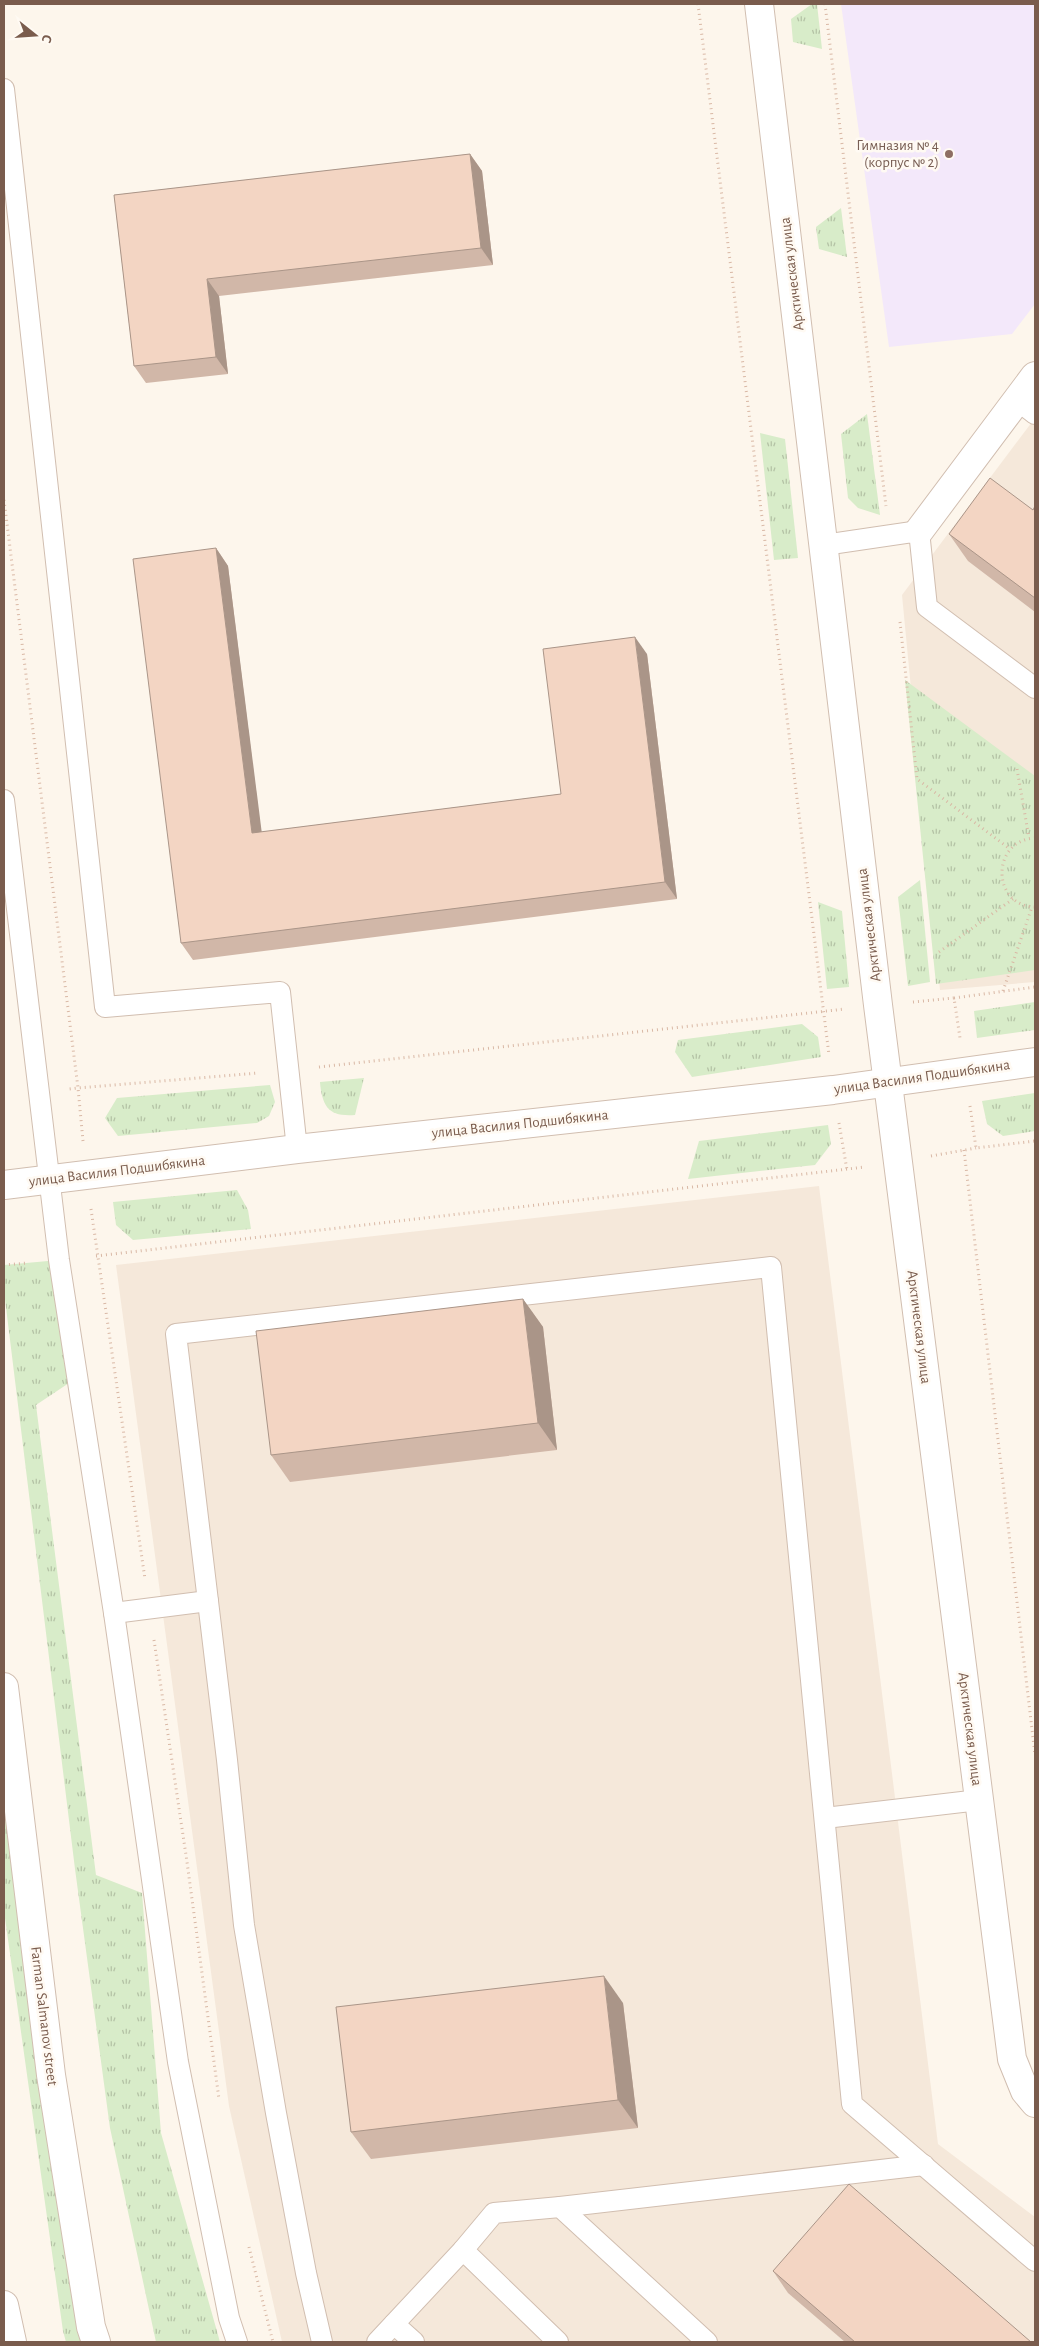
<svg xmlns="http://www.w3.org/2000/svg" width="1039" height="2346" font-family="'Alegreya Sans',sans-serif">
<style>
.residential{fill:#f5e8da}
.education{fill:#f3e8fa}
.grass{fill:url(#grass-tufts)}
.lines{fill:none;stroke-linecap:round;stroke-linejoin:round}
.service-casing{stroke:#d1beb0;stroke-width:22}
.minor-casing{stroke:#d1beb0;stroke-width:30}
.tertiary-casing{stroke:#d1beb0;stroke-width:30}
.path{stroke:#d9b8a5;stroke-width:3;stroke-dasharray:1 4;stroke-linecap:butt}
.service{stroke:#fff;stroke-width:20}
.minor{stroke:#fff;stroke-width:28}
.tertiary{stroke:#fff;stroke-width:28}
.wall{fill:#d1b7a8}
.shaded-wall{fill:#aa9588}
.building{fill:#f3d5c3;stroke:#aa9588}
.education-dot{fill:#8d6e63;stroke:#fffaf3;stroke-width:2}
.labels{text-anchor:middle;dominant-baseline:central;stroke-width:5;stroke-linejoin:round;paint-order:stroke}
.education-label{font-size:15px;fill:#785e54;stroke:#fffaf3;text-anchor:end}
.street-label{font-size:15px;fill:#7a5c4d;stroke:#fffaf3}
</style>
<defs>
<pattern id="grass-tufts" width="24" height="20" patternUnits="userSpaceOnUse" patternTransform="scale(1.25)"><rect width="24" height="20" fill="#d8ecc9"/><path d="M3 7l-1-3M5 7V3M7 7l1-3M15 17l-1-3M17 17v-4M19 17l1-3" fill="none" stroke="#b4c2a5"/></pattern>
</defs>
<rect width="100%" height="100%" fill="#fdf6ec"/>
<g class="residential">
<polygon points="1035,418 1035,982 940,990 902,595"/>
<polygon points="819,1186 938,2144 1035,2217 1035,2342 282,2342 229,2106 116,1265"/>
</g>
<polygon class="education" points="841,4 1035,4 1035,304 1012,334 889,347"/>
<g class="grass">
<polygon points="812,4 817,4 822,49 793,42 791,19"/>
<polygon points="841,208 847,257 819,249 816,227"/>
<polygon points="867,414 880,515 858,508 848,498 841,434"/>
<polygon points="760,433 785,439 798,558 774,560"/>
<polygon points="905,680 1035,776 1035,970 936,984"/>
<polygon points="920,880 930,982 908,986 898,897"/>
<polygon points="818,902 842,911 849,987 827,989"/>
<polygon points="1035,1002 1035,1030 977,1038 974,1011"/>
<polygon points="802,1024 818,1037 821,1057 692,1077 675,1052 678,1040"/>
<path d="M364,1078L355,1115C329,1117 322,1107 320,1082Z"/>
<polygon points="270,1085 275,1102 269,1116 257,1123 118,1136 105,1118 117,1098"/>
<polygon points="1035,1093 1035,1131 1003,1136 987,1124 982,1101"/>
<polygon points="828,1125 831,1144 815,1165 688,1179 699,1141"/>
<polygon points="237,1190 248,1210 251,1229 133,1240 116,1225 113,1202"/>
<polygon points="59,1260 78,1377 36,1405 96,1875 142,1893 161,2133 220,2342 156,2342 110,2128 75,1869 4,1291 4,1265"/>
<polygon points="4,1796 77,2330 82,2342 66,2342 63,2331 4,1911"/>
</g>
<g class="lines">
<defs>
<g id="service">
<polyline points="4,89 105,1007 280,992 297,1149"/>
<polyline points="1017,400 1035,414"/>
<polyline points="824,545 919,531 927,607 1035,688"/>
<polyline points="4,800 59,1260 114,1613 178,2062 229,2318 237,2342"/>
<polyline points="114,1613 208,1601"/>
<polyline points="825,1818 979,1800"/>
<polyline points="560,2207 924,2165"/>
<polyline points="463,2250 494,2213 560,2207 707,2342"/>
<polyline points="394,2324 414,2342"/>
<polyline points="322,2342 306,2273 276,2113 244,1925 227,1760 176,1334 771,1267 852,2104 1035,2261"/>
<polyline points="377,2342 463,2250 558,2342"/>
</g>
<g id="minor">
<polyline points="759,4 878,1005 1012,2059 1025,2091 1035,2103"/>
<polyline points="919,531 1035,376"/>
<polyline points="4,1185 297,1149 833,1090 1035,1062"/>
</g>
<g id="tertiary">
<polyline points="4,1687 51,2075 91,2327 96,2342"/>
<polyline points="4,2305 12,2342"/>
</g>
</defs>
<use href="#service" class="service-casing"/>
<use href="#minor" class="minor-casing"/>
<use href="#tertiary" class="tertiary-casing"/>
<g class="path">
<polyline points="698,4 829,1055"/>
<polyline points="825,4 886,506"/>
<polyline points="4,500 78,1088 69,1089"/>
<polyline points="900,622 917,779 1010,849"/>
<polyline points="1017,769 1029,838"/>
<path d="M1035,838C991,840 991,906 1035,907"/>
<polyline points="939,952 1013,899"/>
<polyline points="1003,991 1032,907"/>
<polyline points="954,998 1035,987"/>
<polyline points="913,1002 954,998 960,1038"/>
<polyline points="319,1067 845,1009"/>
<polyline points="970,1106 976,1148 1035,1141"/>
<polyline points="839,1123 847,1170"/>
<polyline points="83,1141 78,1088 258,1073"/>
<polyline points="964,1150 1035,1755"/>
<polyline points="931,1156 976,1148"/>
<polyline points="91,1209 145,1579"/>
<polyline points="96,1256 865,1167"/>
<polyline points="4,1265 28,1263"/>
<polyline points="154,1640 187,1862 219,2099"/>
<polyline points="249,2247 273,2342"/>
</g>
<use href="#service" class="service"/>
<use href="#minor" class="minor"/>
<use href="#tertiary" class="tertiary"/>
</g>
<g class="wall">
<polygon points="470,154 482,171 493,265 219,296 228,374 146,383 134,366 114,195"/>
<polygon points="1035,506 1035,612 968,561 949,534 1033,510"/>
<polygon points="216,548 228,566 261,832 561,794 647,654 677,899 193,960 181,943"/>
<polygon points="523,1299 543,1327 557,1450 290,1482 271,1455"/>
<polygon points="623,2003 638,2128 371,2159 351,2132"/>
<polygon points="773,2271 1031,2342 845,2342 788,2293"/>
</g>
<g class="shaded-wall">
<polygon points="470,154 482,171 493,265 481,248"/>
<polygon points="207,279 219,296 228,374 216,357"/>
<polygon points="216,548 228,566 264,850 252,833"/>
<polygon points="635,637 647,654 677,899 665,882"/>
<polygon points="523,1299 543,1327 557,1450 538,1423"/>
<polygon points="604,1976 623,2003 638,2128 618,2100"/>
</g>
<g class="building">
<polygon points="470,154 481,248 207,279 216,357 134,366 114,195"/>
<polygon points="990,478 1033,510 1035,506 1035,598 949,534"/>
<polygon points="216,548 252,833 561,794 543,649 635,637 665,882 181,943 133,559"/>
<polygon points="523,1299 538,1423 271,1455 256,1331"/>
<polygon points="604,1976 618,2100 351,2132 336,2007"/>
<polygon points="849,2184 1031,2342 855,2342 773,2271"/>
</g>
<circle class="education-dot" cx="949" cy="154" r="5"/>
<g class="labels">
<g class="education-label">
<text x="939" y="145">Гимназия № 4<tspan x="939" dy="17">(корпус № 2)</tspan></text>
</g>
<g class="street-label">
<text transform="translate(792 274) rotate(-97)">Арктическая улица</text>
<text transform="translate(869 925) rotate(-97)">Арктическая улица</text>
<text transform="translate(922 1077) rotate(-8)">улица Василия Подшибякина</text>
<text transform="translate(520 1124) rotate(-6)">улица Василия Подшибякина</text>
<text transform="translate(117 1171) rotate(-7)">улица Василия Подшибякина</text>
<text transform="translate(919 1327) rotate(83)">Арктическая улица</text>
<text transform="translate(970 1729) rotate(83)">Арктическая улица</text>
<text transform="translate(44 2016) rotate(83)">Farman Salmanov street</text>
</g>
</g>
<rect width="1039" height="2346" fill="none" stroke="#7a5c4d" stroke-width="10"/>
<g transform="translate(35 35) rotate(107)" stroke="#fffaf3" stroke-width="4" paint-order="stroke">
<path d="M0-4L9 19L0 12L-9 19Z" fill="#7a5c4d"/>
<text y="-8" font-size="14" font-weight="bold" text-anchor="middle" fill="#7a5c4d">С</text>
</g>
</svg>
